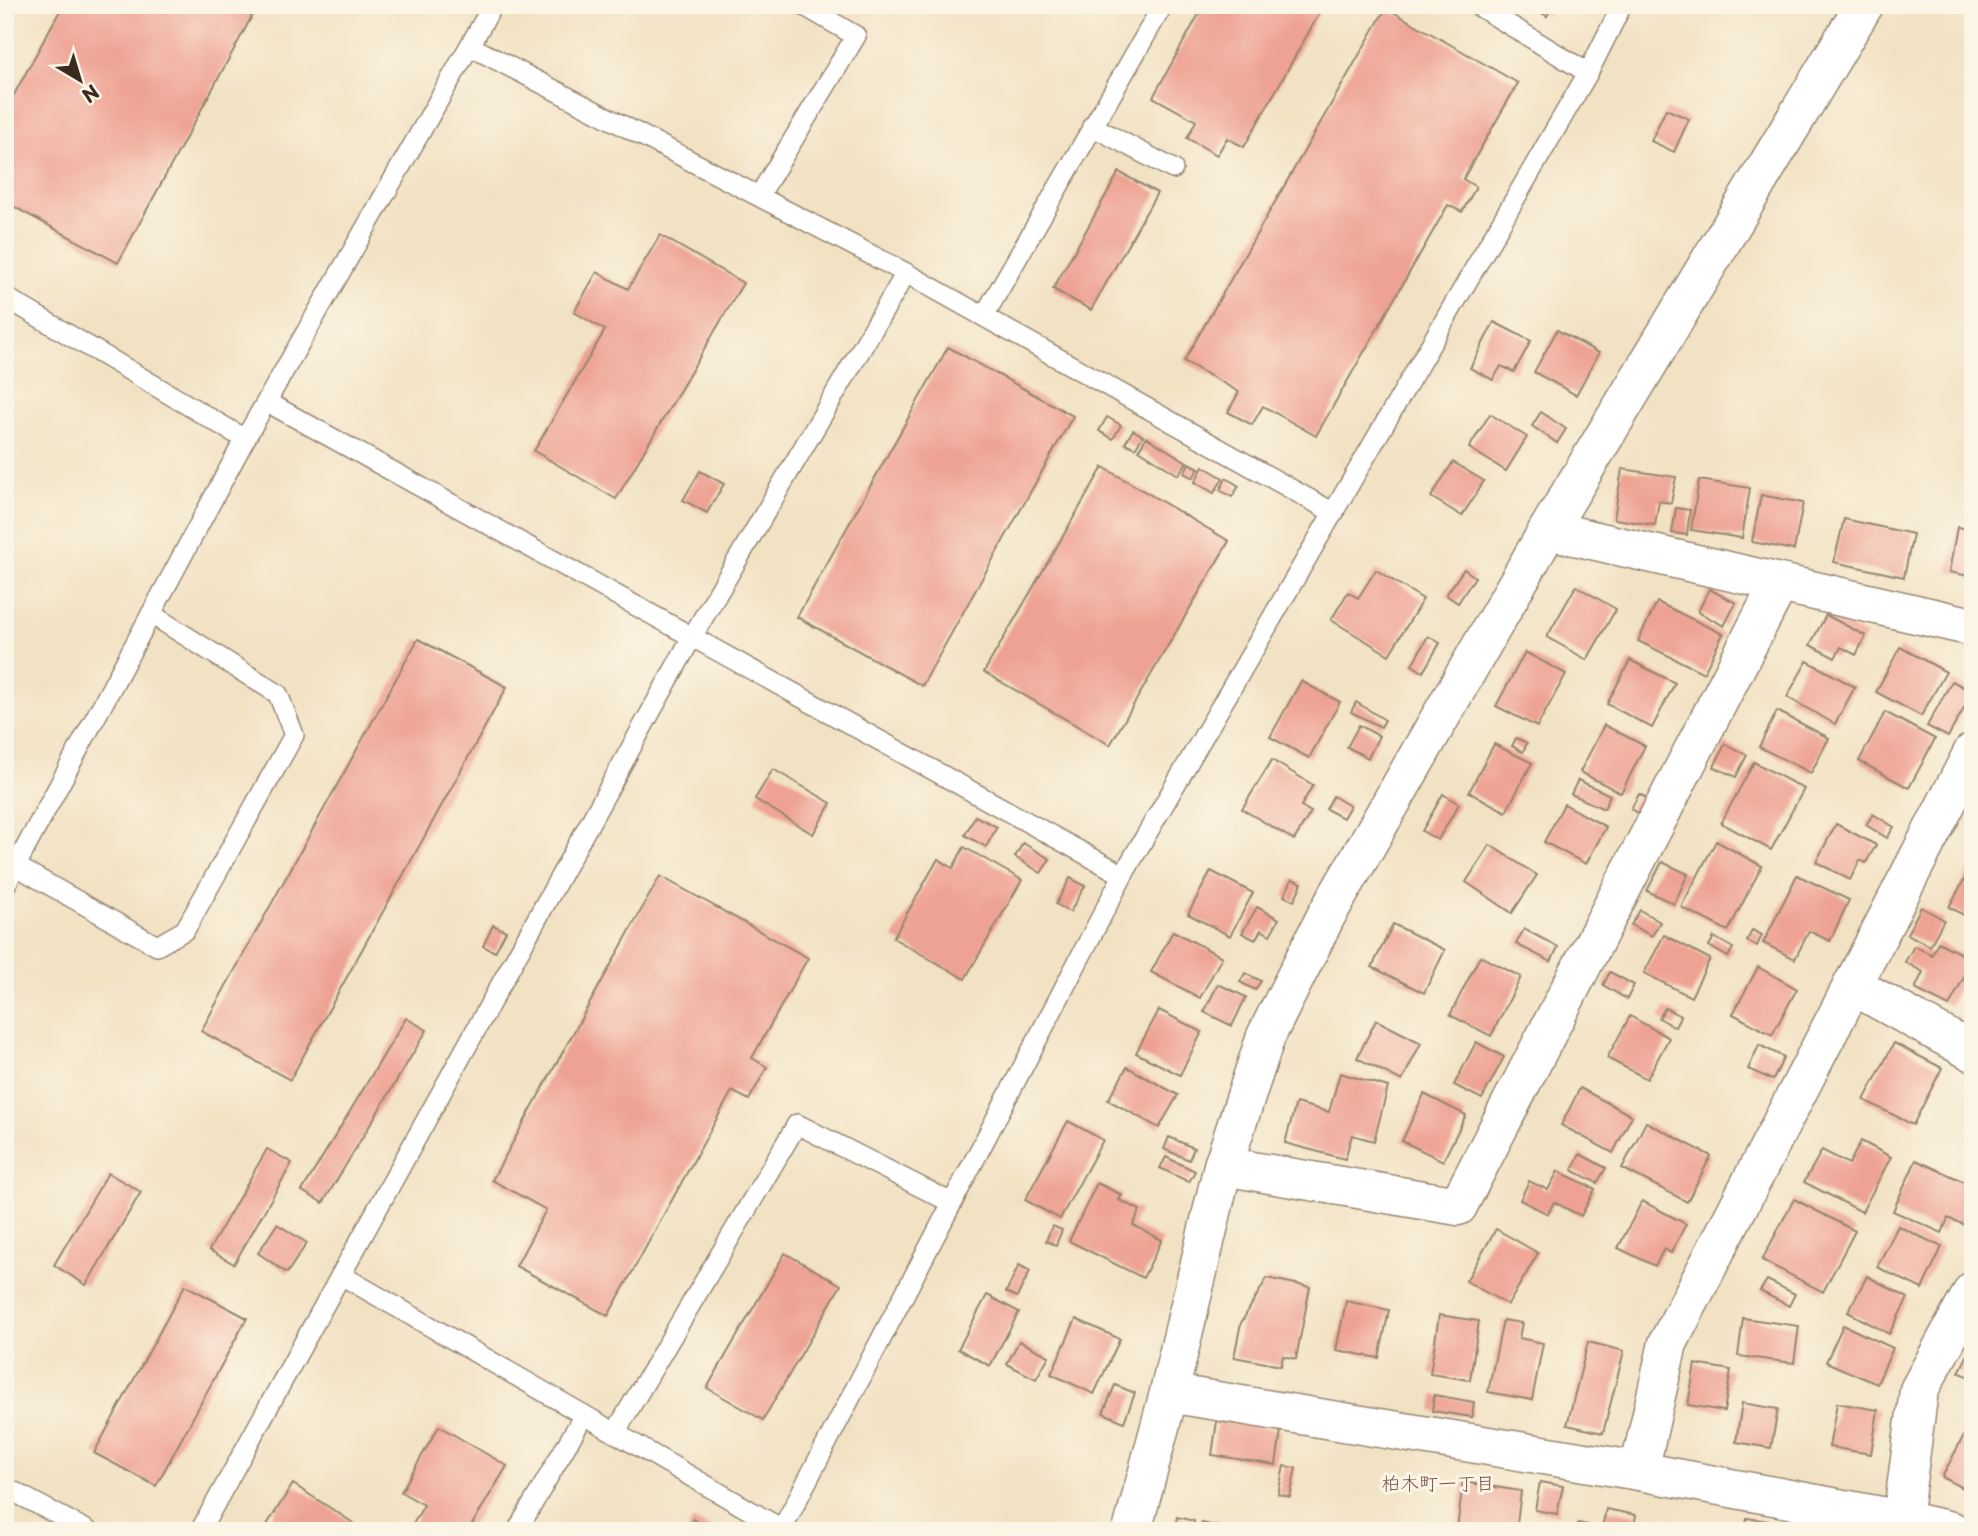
<svg xmlns="http://www.w3.org/2000/svg" width="1978" height="1536" font-family="'Playpen Sans','Klee One',sans-serif">
<style>
.building{fill:#eea293}
.lines{fill:none;stroke-linecap:round;stroke-linejoin:round}
.lane-casing{stroke:#968671;stroke-width:22}
.street-casing{stroke:#968671;stroke-width:41}
.secondary-casing{stroke:#968671;stroke-width:41}
.lane{stroke:#fff;stroke-width:19}
.street{stroke:#fff;stroke-width:38}
.secondary{stroke:#fff;stroke-width:38}
.labels{text-anchor:middle;dominant-baseline:central;stroke-width:6;stroke-linejoin:round;paint-order:stroke}
.neighbourhood-label{font-size:19px;fill:#7a5447;stroke:#fcf5e5}
</style>
<rect width="100%" height="100%" fill="#fcf5e5"/>
<filter id="ink" filterUnits="userSpaceOnUse"><feTurbulence type="fractalNoise" baseFrequency=".0143" numOctaves="2"/><feDisplacementMap in="SourceGraphic" scale="14" xChannelSelector="R" yChannelSelector="G"/><feConvolveMatrix kernelMatrix="1 2 1 2 8 2 1 2 1" color-interpolation-filters="sRGB"/></filter>
<filter id="wash" filterUnits="userSpaceOnUse"><feTurbulence type="fractalNoise" baseFrequency=".00686" numOctaves="4" result="noise"/><feDisplacementMap in="SourceGraphic" scale="28" xChannelSelector="R" yChannelSelector="G"/><feGaussianBlur stdDeviation="1.57" result="paint"/><feColorMatrix in="noise" values="0 0 0 0 0 0 0 0 0 0 0 0 0 0 0 0 0 1.4 0 .05"/><feComposite in="paint" operator="in"/></filter>
<g filter="url(#wash)">
<rect width="100%" height="100%" fill="#f2e2c4"/>
<g id="blocks">
<g class="building">
<polygon points="63,5 258,5 118,263 5,202 5,111"/>
<polygon points="1204,5 1324,5 1244,147 1227,138 1217,155 1187,138 1196,121 1153,97"/>
<polygon points="1528,5 1553,5 1547,16"/>
<polygon points="1386,8 1518,83 1463,179 1476,187 1462,212 1448,205 1316,436 1263,406 1252,425 1228,412 1239,392 1184,361"/>
<polygon points="1666,109 1689,119 1674,152 1651,141"/>
<polygon points="1119,172 1157,193 1091,310 1053,289"/>
<polygon points="660,235 743,283 616,499 534,451 605,330 574,312 597,272 628,289"/>
<polygon points="1494,322 1531,341 1514,372 1501,366 1493,380 1470,368"/>
<polygon points="1557,330 1599,353 1576,395 1534,372"/>
<polygon points="948,347 1073,416 922,686 797,617"/>
<polygon points="1541,412 1566,429 1557,443 1532,426"/>
<polygon points="1490,414 1527,437 1506,471 1469,448"/>
<polygon points="1107,417 1121,425 1113,439 1099,431"/>
<polygon points="1133,430 1143,436 1135,448 1125,443"/>
<polygon points="1146,437 1187,462 1178,475 1139,450"/>
<polygon points="1453,462 1484,481 1462,516 1431,497"/>
<polygon points="1189,463 1199,468 1193,478 1184,473"/>
<polygon points="1203,466 1223,478 1214,493 1195,482"/>
<polygon points="1103,467 1229,541 1110,745 984,672"/>
<polygon points="1622,469 1676,477 1671,503 1659,501 1655,525 1614,519"/>
<polygon points="700,471 724,484 707,513 683,500"/>
<polygon points="1226,478 1239,486 1232,497 1220,490"/>
<polygon points="1699,480 1750,488 1742,538 1691,530"/>
<polygon points="1761,495 1803,503 1794,550 1752,542"/>
<polygon points="1676,508 1690,510 1687,535 1672,533"/>
<polygon points="1844,519 1913,534 1904,577 1834,562"/>
<polygon points="1957,527 1973,530 1973,577 1949,572"/>
<polygon points="1464,569 1475,577 1458,603 1446,595"/>
<polygon points="1376,570 1423,599 1389,655 1331,620 1348,592 1358,598"/>
<polygon points="1576,586 1616,609 1587,660 1547,637"/>
<polygon points="1709,589 1736,603 1724,626 1698,612"/>
<polygon points="1657,602 1723,634 1704,673 1638,641"/>
<polygon points="1826,615 1866,636 1856,655 1841,647 1835,658 1810,645"/>
<polygon points="1428,636 1440,643 1423,672 1412,665"/>
<polygon points="418,639 507,687 290,1080 201,1031"/>
<polygon points="1900,647 1946,672 1921,716 1876,692"/>
<polygon points="1525,652 1566,674 1537,727 1496,706"/>
<polygon points="1630,660 1675,683 1652,728 1607,704"/>
<polygon points="1807,661 1855,687 1835,724 1787,697"/>
<polygon points="1301,681 1340,702 1309,758 1270,737"/>
<polygon points="1952,681 1973,692 1948,737 1927,726"/>
<polygon points="1356,702 1385,720 1381,727 1351,712"/>
<polygon points="1777,711 1829,738 1811,773 1759,747"/>
<polygon points="1885,712 1935,739 1909,788 1859,761"/>
<polygon points="1359,725 1379,736 1368,758 1347,747"/>
<polygon points="1604,725 1645,746 1621,793 1580,772"/>
<polygon points="1516,738 1527,743 1523,752 1512,746"/>
<polygon points="1494,744 1532,763 1506,812 1469,792"/>
<polygon points="1725,744 1747,755 1736,777 1714,767"/>
<polygon points="1272,760 1313,785 1301,806 1311,812 1294,840 1242,809"/>
<polygon points="1754,762 1804,789 1771,850 1721,823"/>
<polygon points="773,769 831,803 813,834 755,799"/>
<polygon points="1578,780 1610,795 1604,809 1571,794"/>
<polygon points="1443,794 1459,804 1438,840 1422,831"/>
<polygon points="1639,794 1649,799 1640,814 1631,809"/>
<polygon points="1333,796 1350,806 1343,818 1326,809"/>
<polygon points="1564,804 1606,827 1586,864 1544,842"/>
<polygon points="1873,814 1894,827 1887,838 1866,825"/>
<polygon points="975,816 997,827 986,847 965,835"/>
<polygon points="1836,824 1876,845 1866,863 1860,860 1850,880 1816,862"/>
<polygon points="1716,841 1762,866 1728,931 1681,907"/>
<polygon points="1023,843 1050,859 1041,873 1015,857"/>
<polygon points="1490,845 1537,875 1512,913 1466,882"/>
<polygon points="964,847 1022,880 965,979 893,938 938,859 953,868"/>
<polygon points="1662,862 1688,874 1674,904 1647,891"/>
<polygon points="1970,869 1973,870 1973,920 1949,907"/>
<polygon points="1211,871 1253,893 1230,936 1188,914"/>
<polygon points="1797,875 1849,900 1830,941 1809,931 1795,959 1763,943"/>
<polygon points="660,876 808,958 752,1058 767,1067 749,1100 732,1091 608,1316 516,1266 546,1210 492,1180"/>
<polygon points="1070,878 1085,886 1070,912 1056,904"/>
<polygon points="1292,879 1302,883 1294,901 1284,896"/>
<polygon points="1257,907 1279,919 1270,935 1261,930 1255,940 1242,933"/>
<polygon points="1921,907 1944,920 1930,946 1907,934"/>
<polygon points="1640,910 1660,922 1652,936 1631,925"/>
<polygon points="1393,924 1445,950 1424,993 1372,967"/>
<polygon points="493,925 506,931 495,952 483,946"/>
<polygon points="1524,929 1558,947 1551,962 1516,944"/>
<polygon points="1752,930 1762,935 1757,946 1747,941"/>
<polygon points="1173,931 1222,957 1200,998 1151,972"/>
<polygon points="1664,935 1710,959 1691,997 1644,973"/>
<polygon points="1714,937 1733,948 1728,957 1709,946"/>
<polygon points="1938,942 1973,960 1949,1006 1915,989 1923,972 1905,962 1914,946 1932,955"/>
<polygon points="1480,956 1521,977 1491,1036 1450,1015"/>
<polygon points="1758,967 1797,989 1772,1035 1733,1014"/>
<polygon points="1610,972 1634,985 1627,999 1603,985"/>
<polygon points="1245,973 1261,981 1255,990 1240,982"/>
<polygon points="1218,984 1246,997 1232,1026 1204,1012"/>
<polygon points="1665,1008 1681,1016 1675,1027 1659,1018"/>
<polygon points="1159,1010 1202,1032 1180,1075 1136,1053"/>
<polygon points="1630,1016 1669,1038 1647,1079 1607,1058"/>
<polygon points="406,1018 427,1030 323,1203 302,1191"/>
<polygon points="1376,1020 1421,1043 1402,1081 1357,1058"/>
<polygon points="1476,1042 1504,1057 1482,1099 1454,1085"/>
<polygon points="1894,1043 1942,1068 1913,1125 1864,1100"/>
<polygon points="1759,1045 1784,1057 1773,1080 1748,1069"/>
<polygon points="1127,1067 1178,1095 1159,1128 1108,1100"/>
<polygon points="1340,1073 1388,1087 1374,1141 1352,1135 1345,1159 1285,1143 1296,1103 1329,1112"/>
<polygon points="1580,1088 1632,1116 1613,1153 1561,1125"/>
<polygon points="1424,1094 1466,1115 1443,1161 1402,1141"/>
<polygon points="1068,1121 1103,1140 1060,1219 1025,1200"/>
<polygon points="1646,1122 1711,1156 1687,1202 1622,1168"/>
<polygon points="1169,1137 1194,1148 1189,1160 1164,1149"/>
<polygon points="1861,1141 1891,1157 1862,1212 1804,1182 1822,1150 1849,1164"/>
<polygon points="267,1149 292,1163 234,1264 209,1250"/>
<polygon points="1580,1154 1606,1168 1597,1183 1572,1170"/>
<polygon points="1166,1157 1195,1171 1189,1182 1160,1168"/>
<polygon points="1916,1160 1973,1186 1973,1213 1967,1226 1948,1218 1942,1233 1893,1211"/>
<polygon points="1558,1171 1595,1189 1581,1216 1554,1202 1548,1214 1520,1200 1529,1181 1548,1190"/>
<polygon points="108,1173 141,1192 86,1285 54,1265"/>
<polygon points="1097,1183 1122,1195 1119,1200 1140,1210 1133,1225 1162,1240 1143,1278 1069,1241"/>
<polygon points="1794,1199 1855,1231 1823,1292 1762,1260"/>
<polygon points="1642,1201 1686,1224 1671,1253 1664,1249 1655,1266 1618,1248"/>
<polygon points="277,1224 307,1243 287,1273 258,1253"/>
<polygon points="1052,1226 1062,1230 1056,1245 1046,1241"/>
<polygon points="1898,1226 1942,1247 1922,1289 1877,1267"/>
<polygon points="1496,1229 1538,1253 1508,1305 1466,1281"/>
<polygon points="785,1253 841,1285 763,1420 707,1388"/>
<polygon points="1019,1265 1030,1271 1017,1297 1006,1292"/>
<polygon points="1867,1276 1908,1298 1889,1334 1848,1312"/>
<polygon points="1267,1278 1310,1287 1296,1359 1283,1356 1281,1366 1234,1357 1241,1323"/>
<polygon points="1767,1280 1795,1294 1789,1306 1760,1291"/>
<polygon points="185,1285 247,1318 156,1486 94,1453"/>
<polygon points="987,1295 1019,1312 990,1366 958,1349"/>
<polygon points="1346,1301 1389,1310 1379,1358 1336,1350"/>
<polygon points="1439,1315 1479,1321 1470,1380 1430,1374"/>
<polygon points="1743,1318 1799,1326 1794,1363 1738,1356"/>
<polygon points="1076,1319 1120,1339 1094,1394 1051,1374"/>
<polygon points="1503,1320 1522,1323 1519,1338 1543,1343 1532,1400 1488,1392"/>
<polygon points="1843,1325 1893,1348 1877,1384 1826,1362"/>
<polygon points="1019,1341 1049,1356 1036,1379 1007,1364"/>
<polygon points="1588,1342 1624,1351 1603,1433 1567,1425"/>
<polygon points="1973,1345 1973,1379 1959,1372"/>
<polygon points="1695,1364 1731,1370 1724,1411 1688,1405"/>
<polygon points="1115,1385 1135,1393 1124,1422 1103,1413"/>
<polygon points="1434,1395 1474,1402 1472,1417 1432,1411"/>
<polygon points="1742,1403 1778,1409 1771,1448 1736,1442"/>
<polygon points="1837,1403 1878,1410 1871,1454 1829,1447"/>
<polygon points="1973,1418 1973,1493 1942,1477"/>
<polygon points="1217,1421 1281,1430 1276,1465 1212,1455"/>
<polygon points="439,1426 507,1466 468,1531 409,1531 424,1505 401,1492"/>
<polygon points="1284,1466 1296,1468 1290,1497 1278,1494"/>
<polygon points="1463,1482 1521,1491 1516,1531 1457,1529"/>
<polygon points="1540,1482 1563,1486 1557,1514 1535,1510"/>
<polygon points="293,1484 358,1526 355,1531 263,1531"/>
<polygon points="1606,1509 1636,1515 1633,1531 1576,1531 1578,1523 1602,1528"/>
<polygon points="1177,1517 1194,1521 1192,1531 1174,1531"/>
<polygon points="1747,1518 1768,1521 1766,1531 1745,1531"/>
<polygon points="693,1519 715,1531 687,1531"/>
<polygon points="1202,1523 1234,1530 1234,1531 1200,1531"/>
</g>
</g>
</g>
<g filter="url(#ink)">
<use href="#blocks" fill-opacity="0" stroke="#968671" stroke-width="2"/>
<g class="lines">
<defs>
<g id="lane">
<polyline points="1477,5 1588,73"/>
<polyline points="470,46 906,273 1334,513"/>
<polyline points="1092,126 1173,169"/>
<polyline points="759,196 856,36 803,5"/>
<polyline points="5,297 245,439"/>
<polyline points="984,316 1163,5"/>
<polyline points="267,402 1123,875"/>
<polyline points="16,866 157,946 185,930 294,735 278,694 151,614"/>
<polyline points="5,886 245,439 493,5"/>
<polyline points="341,1275 782,1529"/>
<polyline points="615,1433 797,1124 952,1203"/>
<polyline points="5,1487 88,1531"/>
<polyline points="200,1531 692,637 906,273"/>
<polyline points="517,1531 584,1415"/>
<polyline points="781,1531 1123,875 1588,73 1622,5"/>
</g>
<g id="street">
<polyline points="1548,530 1973,627"/>
<polyline points="1852,985 1973,1052"/>
<polyline points="1223,1166 1458,1206 1779,584"/>
<polyline points="1169,1393 1639,1471 1902,1520 1919,1390 1973,1291"/>
<polyline points="1639,1471 1668,1343 1973,752"/>
<polyline points="1902,1520 1952,1531"/>
</g>
<polyline id="secondary" points="1132,1531 1169,1393 1223,1166 1266,1036 1326,916 1548,530 1864,5"/>
</defs>
<use href="#lane" class="lane-casing"/>
<use href="#street" class="street-casing"/>
<use href="#secondary" class="secondary-casing"/>
<use href="#lane" class="lane"/>
<use href="#street" class="street"/>
<use href="#secondary" class="secondary"/>
</g>
</g>
<g class="labels">
<g class="neighbourhood-label">
<text x="1438" y="1482">柏木町一丁目</text>
</g>
</g>
<rect width="1978" height="1536" fill="none" stroke="#fcf5e5" stroke-width="28"/>
<g transform="translate(80 80) rotate(142)" stroke="#fcf5e5" stroke-width="5" paint-order="stroke">
<path d="M0-5L12 26L0 18L-12 26Z" fill="#3b2a1e"/>
<text y="-10" font-size="19" font-weight="bold" text-anchor="middle" fill="#3b2a1e">N</text>
</g>
</svg>
